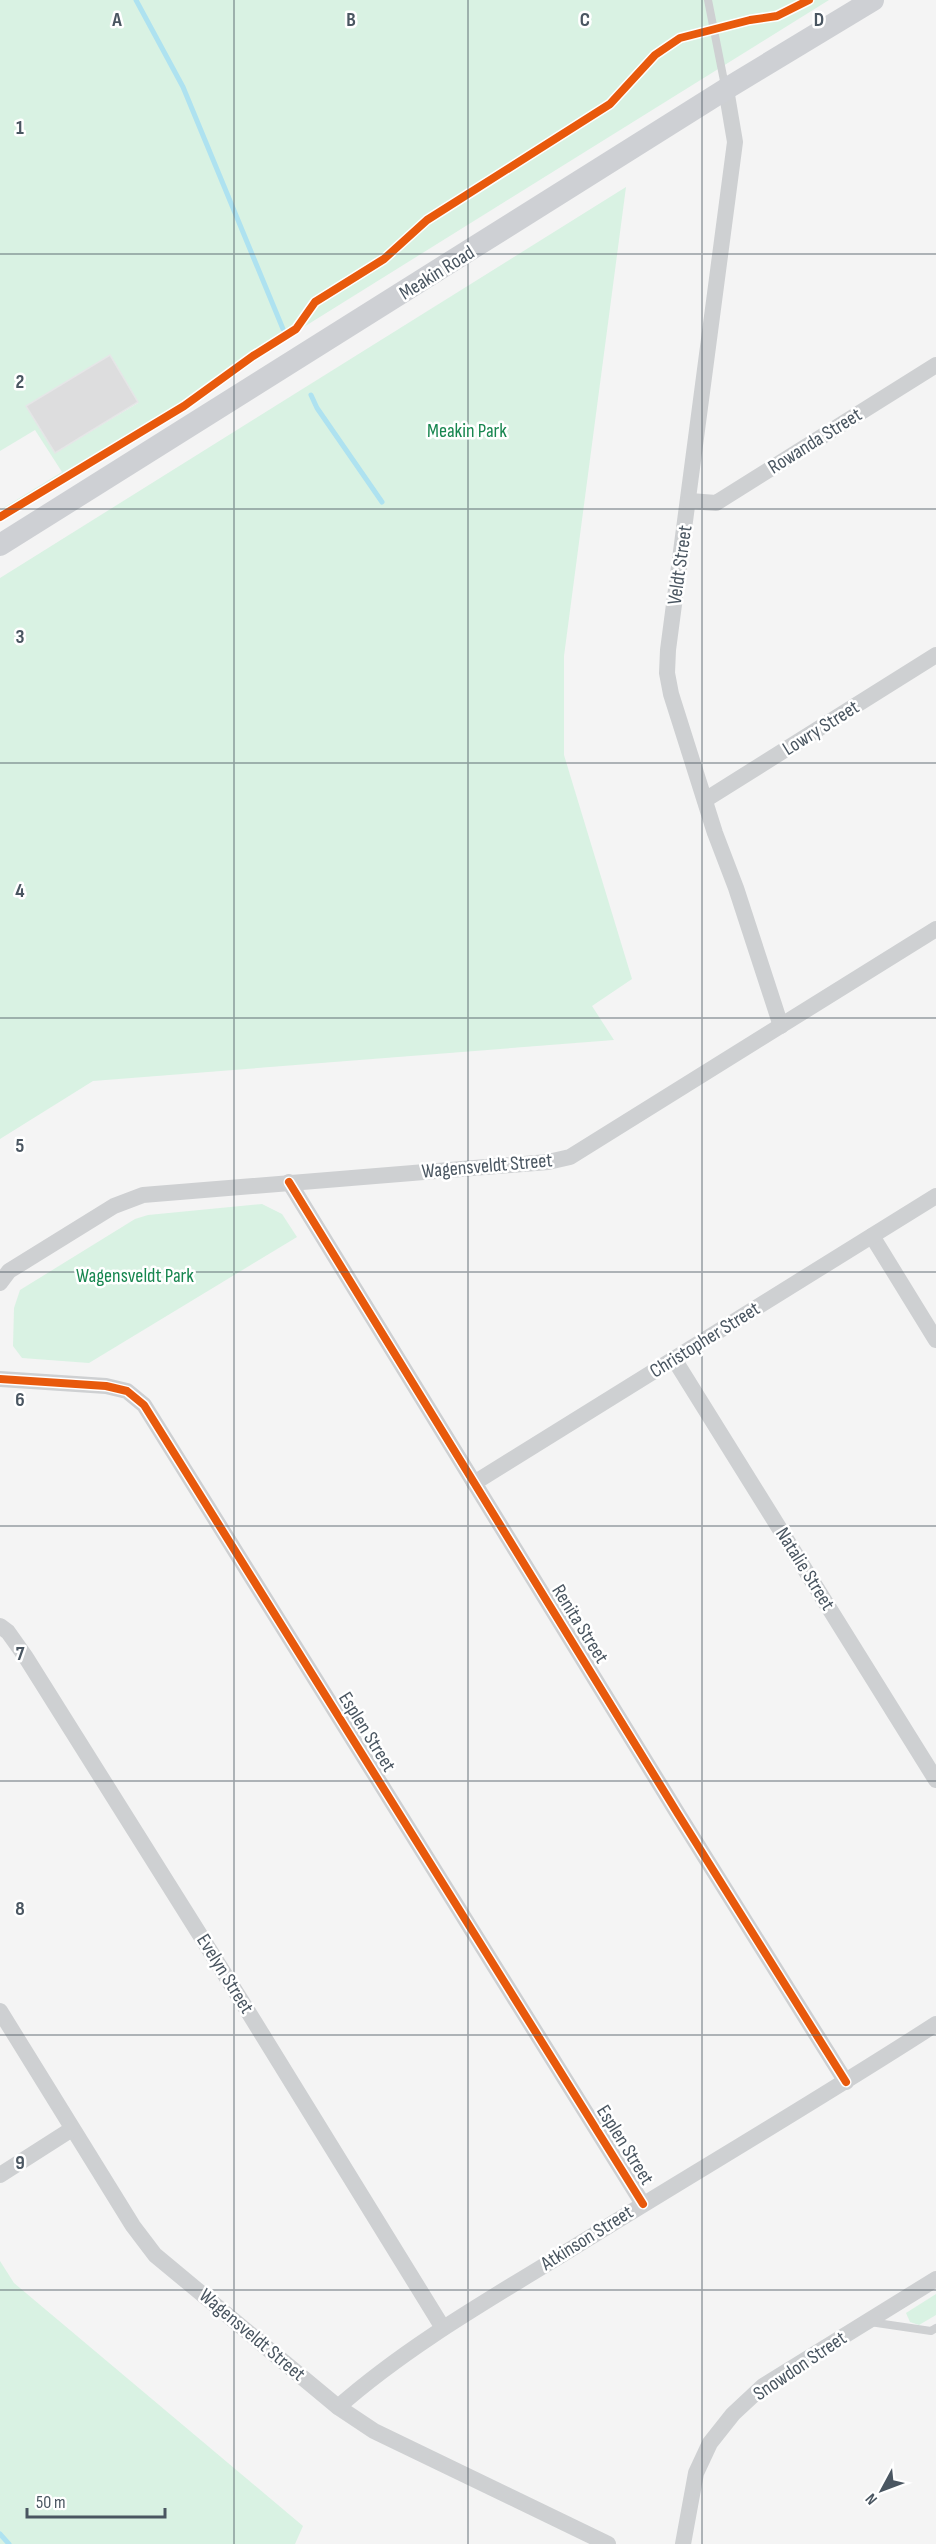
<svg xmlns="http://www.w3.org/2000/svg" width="936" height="2544" font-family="'Sofia Sans Condensed',sans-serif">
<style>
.green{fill:#d9f2e3;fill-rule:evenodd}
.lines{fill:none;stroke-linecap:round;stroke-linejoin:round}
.stream{stroke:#aee2f0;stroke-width:5}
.building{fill:#ddddde;stroke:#e5e6e7;stroke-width:1.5}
.lane{stroke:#ced0d2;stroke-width:8}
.street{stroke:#ced0d2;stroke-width:16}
.secondary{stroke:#ced0d4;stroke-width:22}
.cycleway-casing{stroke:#fff;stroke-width:11}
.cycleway{stroke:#e8590c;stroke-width:8}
.grid{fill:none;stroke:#4a5661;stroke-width:1.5;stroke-opacity:0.55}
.labels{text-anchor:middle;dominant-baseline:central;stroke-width:5;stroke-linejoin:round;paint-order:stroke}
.street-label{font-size:20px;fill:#4a5661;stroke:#fff}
.park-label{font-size:20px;fill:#17864f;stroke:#fff}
.grid-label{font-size:20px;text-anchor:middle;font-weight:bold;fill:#4a5661;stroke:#fff;stroke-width:5;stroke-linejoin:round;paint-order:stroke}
</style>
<rect width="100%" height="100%" fill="#f4f4f4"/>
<g class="green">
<path d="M0,0H829L0,516V510L62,472L35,430L0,451ZM110,355L138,403L55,453L26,406Z"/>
<polygon points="626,187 564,656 564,755 632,979 592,1006 614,1040 93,1081 0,1139 0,578"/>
<polygon points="262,1204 282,1214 297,1237 89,1363 22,1358 13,1346 14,1308 20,1290 135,1219 148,1215"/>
<polygon points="0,2261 14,2283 303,2526 295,2544 0,2544"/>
<polygon points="936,2294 936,2315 919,2325 910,2322 906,2313"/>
</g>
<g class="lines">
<g class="stream">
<polyline points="136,0 183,87 283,329"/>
<polyline points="311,395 317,408 382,502"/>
<polyline points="0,2534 9,2544"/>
</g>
</g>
<polygon class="building" points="110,355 138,402 55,453 26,406"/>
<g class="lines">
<g class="lane">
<polyline points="708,0 725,86"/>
<polyline points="870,2322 931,2331 936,2328"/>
</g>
<g class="street">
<polyline points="726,89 735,142 668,650 667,673 671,694 715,833 736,888 781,1026"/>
<polyline points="690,501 716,503 936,365"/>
<polyline points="705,800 936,655"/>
<polyline points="289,1182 678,1814 846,2082"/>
<polyline points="872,1236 936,1340"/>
<polyline points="0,1283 9,1271 114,1206 143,1195 548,1162 570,1157 936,929"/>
<polyline points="674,1359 936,1780"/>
<polyline points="0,1379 106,1386 127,1391 144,1405 643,2204"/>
<polyline points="474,1483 936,1196"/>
<polyline points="0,1626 8,1632 25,1656 244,2005 443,2328"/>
<polyline points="0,2011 133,2226 155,2255 338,2407 374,2431 608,2544"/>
<polyline points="0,2175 72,2129"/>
<path d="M338,2407C405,2348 483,2303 560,2256C685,2178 812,2104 936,2024"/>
<polyline points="683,2544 696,2473 710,2443 733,2414 763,2386 936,2279"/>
</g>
<polyline class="secondary" points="0,545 726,89 873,0"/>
<defs>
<g id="cycleway">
<polyline points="0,517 184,406 253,356 296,329 315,302 384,259 427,220 610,104 655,55 680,38 750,20 777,16 809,0"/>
<polyline points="289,1182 678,1814 846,2082"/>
<polyline points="0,1379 106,1386 127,1391 144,1405 643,2204"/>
</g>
</defs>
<use href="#cycleway" class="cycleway-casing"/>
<use href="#cycleway" class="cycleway"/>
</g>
<path class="grid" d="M234,0V2544M468,0V2544M702,0V2544M0,254H936M0,509H936M0,763H936M0,1018H936M0,1272H936M0,1526H936M0,1781H936M0,2035H936M0,2290H936"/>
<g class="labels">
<g class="street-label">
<text transform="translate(437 273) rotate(-32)">Meakin Road</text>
<text transform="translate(815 441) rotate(-32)">Rowanda Street</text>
<text transform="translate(680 565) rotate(-82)">Veldt Street</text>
<text transform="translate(821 728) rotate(-32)">Lowry Street</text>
<text transform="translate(487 1166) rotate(-5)">Wagensveldt Street</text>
<text transform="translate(705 1340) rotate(-32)">Christopher Street</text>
<text transform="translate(805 1569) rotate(58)">Natalie Street</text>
<text transform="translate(580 1624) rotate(58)">Renita Street</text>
<text transform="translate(367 1732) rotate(58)">Esplen Street</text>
<text transform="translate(225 1974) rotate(58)">Evelyn Street</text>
<text transform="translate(625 2145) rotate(58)">Esplen Street</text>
<text transform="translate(587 2238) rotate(-32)">Atkinson Street</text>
<text transform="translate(252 2335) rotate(40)">Wagensveldt Street</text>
<text transform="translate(800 2366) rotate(-34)">Snowdon Street</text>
</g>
<g class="park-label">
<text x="467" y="431">Meakin Park</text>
<text x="135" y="1276">Wagensveldt Park</text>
</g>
</g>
<g class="grid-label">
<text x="117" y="26">A</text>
<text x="351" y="26">B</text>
<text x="585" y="26">C</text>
<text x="819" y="26">D</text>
<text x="20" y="134">1</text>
<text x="20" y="388">2</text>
<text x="20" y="643">3</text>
<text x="20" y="897">4</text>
<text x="20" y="1152">5</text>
<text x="20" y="1406">6</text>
<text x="20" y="1660">7</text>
<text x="20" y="1915">8</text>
<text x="20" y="2169">9</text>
</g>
<g transform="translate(882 2490) rotate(229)" stroke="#ffffff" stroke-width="4.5" paint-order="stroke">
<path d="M0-4.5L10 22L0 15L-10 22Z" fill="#4a5661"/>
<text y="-9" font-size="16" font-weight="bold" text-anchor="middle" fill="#4a5661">N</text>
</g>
<path d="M27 2508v9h138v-9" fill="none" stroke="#4a5661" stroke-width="3"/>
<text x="36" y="2508" font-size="18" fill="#4a5661" stroke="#ffffff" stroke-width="4.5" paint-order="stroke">50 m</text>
</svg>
